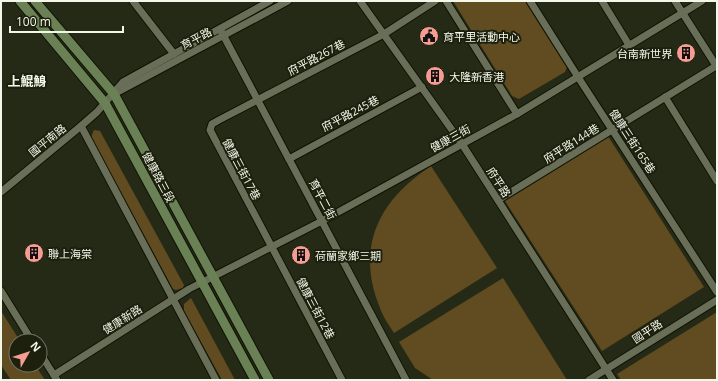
<svg xmlns="http://www.w3.org/2000/svg" width="718" height="381" font-family="'Open Sans','Noto Sans TC',sans-serif">
<style>
.green{fill:#614b20}
.lines{fill:none;stroke-linecap:round;stroke-linejoin:round}
.street-casing{stroke:#0f1202;stroke-width:9}
.secondary-casing{stroke:#0f1202;stroke-width:11}
.street{stroke:#686e57;stroke-width:7}
.secondary{stroke:#698154;stroke-width:9}
.labels{text-anchor:middle;dominant-baseline:central;stroke-width:4;stroke-linejoin:round;paint-order:stroke}
.poi-label{font-size:11px;fill:#f3f7ea;stroke:#1c200c;text-anchor:start}
.street-label{font-size:11px;fill:#f3f7ea;stroke:#1c200c}
.quarter-label{font-size:13px;font-weight:bold;fill:#f3f7ea;stroke:#1c200c}
</style>
<rect width="100%" height="100%" fill="#252a16"/>
<g class="green">
<polygon points="453,1 526,1 567,67 565,72 519,99 512,96"/>
<polygon points="94,130 100,131 184,285 183,288 176,290 173,289 91,137"/>
<polygon points="606,133 704,287 602,351 503,198"/>
<path d="M431,166L497,268L394,333C389,325 383,317 380,308C355,247 379,200 431,166Z"/>
<polygon points="503,278 567,380 433,380 415,368 399,342"/>
<polygon points="191,298 235,380 222,380 184,311 184,304"/>
<polygon points="1,311 20,341 16,341 16,365 35,365 45,380 11,380 1,365"/>
<polygon points="717,312 717,380 621,380 617,374"/>
</g>
<g class="lines">
<defs>
<g id="street">
<polyline points="133,1 174,54"/>
<polyline points="360,1 462,144 613,380"/>
<polyline points="446,1 517,114"/>
<polyline points="530,1 578,77 717,292"/>
<polyline points="602,1 629,45"/>
<polyline points="675,1 717,67"/>
<polyline points="220,29 406,380"/>
<polyline points="114,94 288,1"/>
<polyline points="665,97 717,181"/>
<polyline points="81,126 216,380"/>
<polyline points="289,159 422,87"/>
<polyline points="1,192 81,126 97,112 123,82 270,1"/>
<polyline points="498,200 716,66"/>
<polyline points="1,291 32,341"/>
<polyline points="40,353 57,380"/>
<polyline points="54,375 189,289 322,221 517,114 702,1"/>
<polyline points="342,380 210,130 212,124 219,120 384,34 435,1"/>
<polyline points="589,380 717,300"/>
</g>
<g id="secondary">
<polyline points="20,1 105,103 255,380"/>
<polyline points="35,1 114,94 269,380"/>
</g>
</defs>
<use href="#street" class="street-casing"/>
<use href="#secondary" class="secondary-casing"/>
<use href="#street" class="street"/>
<use href="#secondary" class="secondary"/>
</g>
<defs>
<symbol id="civic-disc" viewBox="-11 -11 22 22"><circle r="9.5" fill="#f59c93" stroke="#1c200c"/><path d="M-.6-6.5H3V-4.5H.6V-3L4-1V1h2V6H-6V1h2V-1L-.6-3ZM-1.2 2.5V6h2.4V2.5Z" fill="#111"/></symbol>
<symbol id="building-disc" viewBox="-11 -11 22 22"><circle r="9.5" fill="#f59c93" stroke="#1c200c"/><path d="M-4-6H4V6H1V3H-1V6H-4ZM-2.5-4.3h1.7v1.8h-1.7ZM.8-4.3h1.7v1.8H.8ZM-2.5-1h1.7V.8h-1.7ZM.8-1h1.7V.8H.8Z" fill="#111"/></symbol>
</defs>
<g fill-rule="evenodd">
<use href="#civic-disc" x="418" y="25" width="22" height="22"/>
<use href="#building-disc" x="675" y="42" width="22" height="22"/>
<use href="#building-disc" x="424" y="65" width="22" height="22"/>
<use href="#building-disc" x="23" y="242" width="22" height="22"/>
<use href="#building-disc" x="290" y="244" width="22" height="22"/>
</g>
<g class="labels">
<g class="poi-label">
<text x="443" y="36">育平里活動中心</text>
<text x="672" y="53" text-anchor="end">台南新世界</text>
<text x="449" y="76">大隆新香港</text>
<text x="48" y="253">聯上海棠</text>
<text x="315" y="255">荷蘭家鄉三期</text>
</g>
<g class="street-label">
<text transform="translate(196 38) rotate(-28)">育平路</text>
<text transform="translate(316 57) rotate(-28)">府平路267巷</text>
<text transform="translate(350 113) rotate(-28)">府平路245巷</text>
<text transform="translate(450 138) rotate(-29)">健康三街</text>
<text transform="translate(47 140) rotate(-39)">國平南路</text>
<text transform="translate(633 141) rotate(57)">健康三街165巷</text>
<text transform="translate(571 143) rotate(-32)">府平路144巷</text>
<text transform="translate(242 169) rotate(62)">健康三街17巷</text>
<text transform="translate(159 177) rotate(62)">健康路三段</text>
<text transform="translate(499 182) rotate(57)">府平路</text>
<text transform="translate(323 199) rotate(62)">育平二街</text>
<text transform="translate(316 308) rotate(62)">健康三街12巷</text>
<text transform="translate(122 319) rotate(-32)">健康新路</text>
<text transform="translate(647 331) rotate(-33)">國平路</text>
</g>
<g class="quarter-label">
<text x="27" y="81">上鯤鯓</text>
</g>
</g>
<rect width="718" height="381" fill="none" stroke="#f3f7ea" stroke-width="4"/>
<g transform="translate(28 353) rotate(51)"><circle r="19" fill="#1c200c" stroke="#727665"/>
<path d="M0-3L7 15L0 10L-7 15Z" fill="#f59c93"/>
<text y="-6" font-size="11" font-weight="bold" text-anchor="middle" fill="#f3f7ea">N</text>
</g>
<path d="M10 26v6h113v-6" fill="none" stroke="#f3f7ea" stroke-width="2"/>
<text x="16" y="26" font-size="12" fill="#f3f7ea" stroke="#1c200c" stroke-width="3" paint-order="stroke">100 m</text>
</svg>
